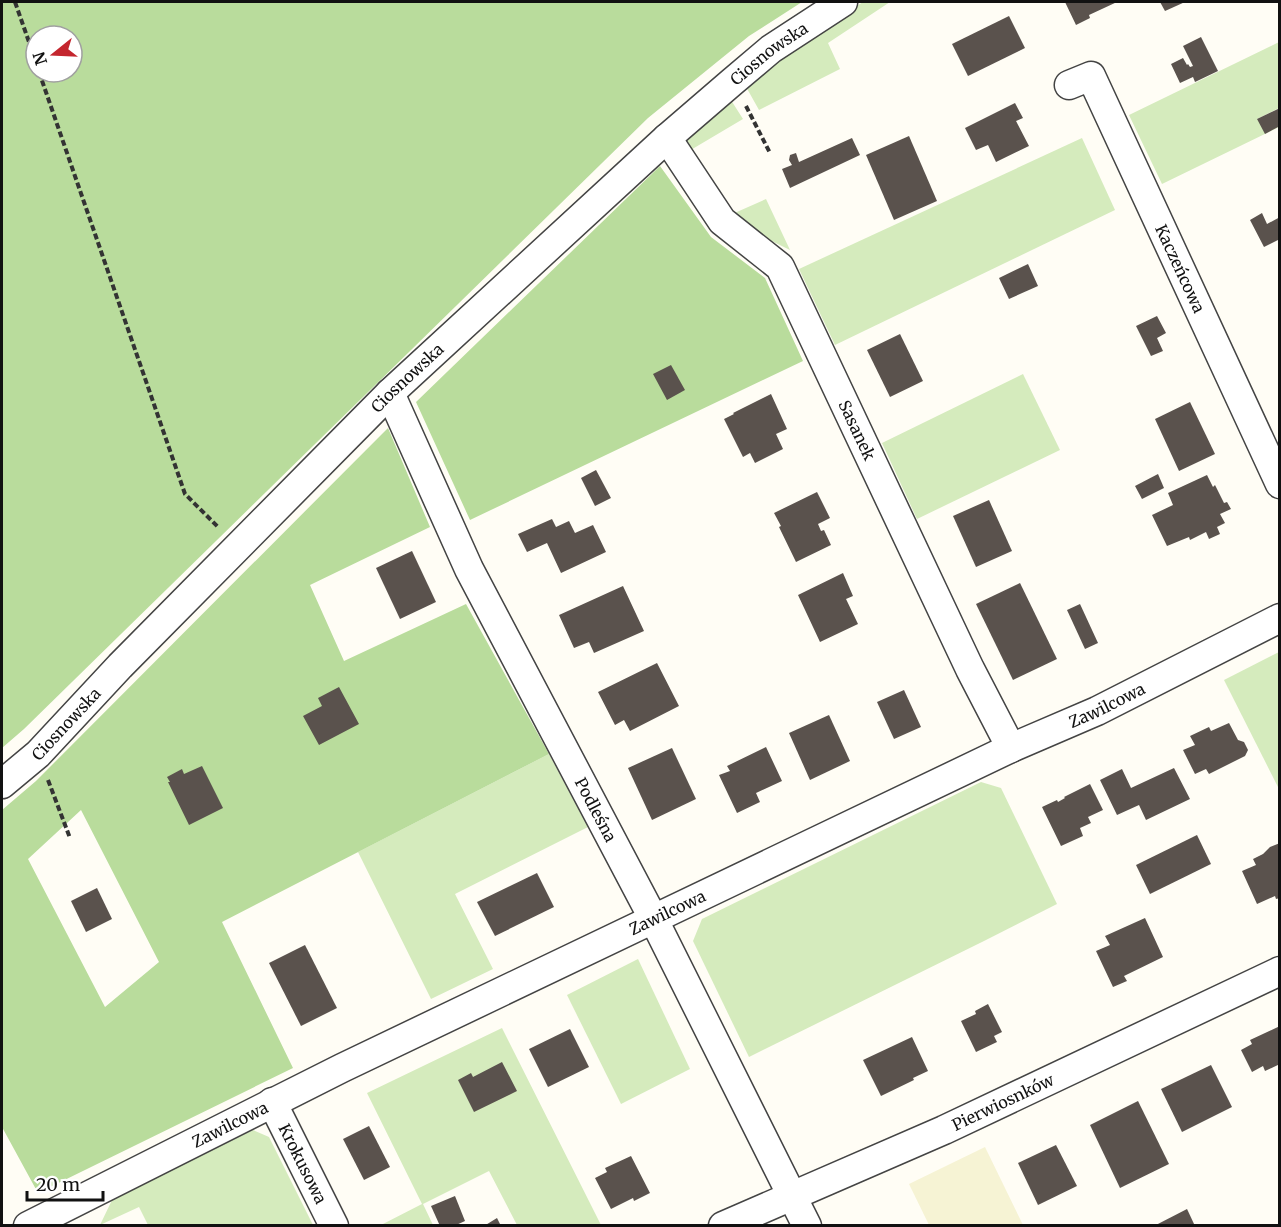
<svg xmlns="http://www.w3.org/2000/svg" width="1281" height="1227" font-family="Merriweather,serif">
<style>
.farmland{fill:#f6f3d4}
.green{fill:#d5ebbd}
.forest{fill:#b9dc9c;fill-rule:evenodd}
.building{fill:#5a524d}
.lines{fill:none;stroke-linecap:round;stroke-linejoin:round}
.minor-casing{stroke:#444;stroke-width:31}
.path{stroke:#333;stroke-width:4;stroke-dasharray:6 3;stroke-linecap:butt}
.minor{stroke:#fff;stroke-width:28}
.labels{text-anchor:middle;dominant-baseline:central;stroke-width:6;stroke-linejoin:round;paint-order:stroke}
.street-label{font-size:16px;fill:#111;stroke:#fff}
</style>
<rect width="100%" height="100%" fill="#fffdf5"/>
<polygon class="farmland" points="985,1147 1023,1225 929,1225 909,1184"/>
<g class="green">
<polygon points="863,2 890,2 828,43 840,69 759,110 745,85 778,58"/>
<polygon points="1279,42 1279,108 1257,119 1279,126 1279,127 1162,184 1129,115"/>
<polygon points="729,97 743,119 689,151 730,215 766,199 790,250 735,223 722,213 690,163 687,149 688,132"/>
<polygon points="1082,138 1115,210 835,345 799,269"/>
<polygon points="1023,374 1060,450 917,519 882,443"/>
<polygon points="1279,652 1279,789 1224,680"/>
<polygon points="549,754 588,827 455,894 493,969 431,999 358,852"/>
<polygon points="981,782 1001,788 1057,904 984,941 749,1057 693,941 702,919"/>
<polygon points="638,959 690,1069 621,1104 567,995"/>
<polygon points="502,1028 601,1225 517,1225 489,1171 423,1204 433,1225 381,1225 422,1204 367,1093"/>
<polygon points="253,1130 269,1137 313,1225 148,1225 139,1207 100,1225 113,1198"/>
</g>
<g class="forest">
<path d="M2,2H802L749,36L648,118L24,729L2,748ZM36,36H72V72H36Z"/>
<polygon points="660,166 711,237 765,278 803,361 470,520 416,402"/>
<path d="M388,428L430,527L310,585L344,661L466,604L549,754L222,922L293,1068L38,1193L2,1127V810L36,781ZM81,810L159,962L105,1007L28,859Z"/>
</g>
<g class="building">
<polygon points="1065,2 1117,2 1089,15 1090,18 1076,25"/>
<polygon points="1160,2 1185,2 1165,11"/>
<polygon points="1009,16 1025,48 968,76 952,44"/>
<polygon points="1201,37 1218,71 1195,82 1193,77 1180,83 1171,64 1183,58 1187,65 1188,64 1190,67 1193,66 1183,46"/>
<polygon points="1015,103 1023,118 1016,121 1029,146 996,162 988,145 976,150 965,128"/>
<polygon points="1280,108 1280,126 1265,134 1257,119"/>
<polygon points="909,136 937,201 894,220 866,155"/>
<polygon points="852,138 860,155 790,188 782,169 792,165 789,160 790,155 796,153 799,162"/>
<polygon points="1262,213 1267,224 1280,217 1280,239 1264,247 1250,220"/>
<polygon points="1028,264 1038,286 1009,299 999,278"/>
<polygon points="1157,316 1166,333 1157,338 1163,351 1151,356 1136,326"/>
<polygon points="900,334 923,381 890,397 867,350"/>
<polygon points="671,365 685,390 667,400 653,374"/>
<polygon points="771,394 787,429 776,434 783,449 755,463 750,453 743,457 724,419 734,414 733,413"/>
<polygon points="1190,402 1215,454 1179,471 1155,419"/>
<polygon points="596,470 611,498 595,506 581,478"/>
<polygon points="1158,474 1164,488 1142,499 1135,486"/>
<polygon points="1207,475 1213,487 1215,485 1224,503 1227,502 1231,509 1220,514 1225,523 1217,527 1220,534 1209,539 1206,532 1190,540 1189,537 1167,546 1152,515 1173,505 1168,493"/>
<polygon points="817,492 830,518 818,524 821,531 824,530 831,545 796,562 779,527 781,526 774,513"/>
<polygon points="989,500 1012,551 976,567 953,516"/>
<polygon points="552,519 556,527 569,521 575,533 593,525 606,552 561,573 547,543 527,552 518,534"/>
<polygon points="412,551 436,602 400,619 376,568"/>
<polygon points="843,573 853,596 846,599 858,624 820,642 798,595"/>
<polygon points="1020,583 1057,659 1013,680 976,604"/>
<polygon points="623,586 644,631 594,653 589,642 574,648 559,615"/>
<polygon points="1080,604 1098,643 1085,649 1067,610"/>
<polygon points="657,663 679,706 630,731 624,720 615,725 598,692"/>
<polygon points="339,687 359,724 319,745 303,716 322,706 318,698"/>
<polygon points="904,690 921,727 894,739 877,702"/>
<polygon points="829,715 850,761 810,780 789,733"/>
<polygon points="1229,723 1238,740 1244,742 1248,750 1245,756 1209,774 1206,769 1195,774 1183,750 1195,745 1190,736 1209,727 1211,731"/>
<polygon points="766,747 782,781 756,793 760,802 737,813 719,775 730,771 727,766"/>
<polygon points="672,748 696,799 652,820 628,768"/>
<polygon points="202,766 223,808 189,825 168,782 170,782 167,777 182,769 184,774"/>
<polygon points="1174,768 1190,799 1146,820 1139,805 1117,815 1100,780 1122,769 1131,788"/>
<polygon points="1090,784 1103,810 1088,817 1091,823 1080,828 1083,836 1061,846 1042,807 1057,800 1058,802 1065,798 1064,797"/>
<polygon points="1197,835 1211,864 1150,894 1136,865"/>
<polygon points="1280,843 1280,898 1276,899 1275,896 1257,904 1242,871 1256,865 1253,859 1263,854 1270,847"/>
<polygon points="537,873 554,907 495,936 477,902"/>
<polygon points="97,888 112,919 86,932 71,901"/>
<polygon points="1145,918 1163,957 1124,976 1127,981 1113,987 1096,951 1110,945 1105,936"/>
<polygon points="305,945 337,1008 301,1026 269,963"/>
<polygon points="988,1004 1002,1032 994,1036 997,1042 976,1052 961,1021 976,1014 975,1011"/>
<polygon points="1280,1026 1280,1064 1265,1071 1263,1066 1252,1072 1241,1050 1252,1044 1250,1040"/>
<polygon points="570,1029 589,1067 548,1087 529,1049"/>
<polygon points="912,1037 928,1071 913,1078 914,1080 881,1096 863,1060"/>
<polygon points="502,1062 517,1091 474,1112 458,1080 471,1073 473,1077"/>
<polygon points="1211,1065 1232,1107 1182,1132 1161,1089"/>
<polygon points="1138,1101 1169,1164 1120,1188 1090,1125"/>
<polygon points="369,1126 390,1167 364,1180 343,1139"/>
<polygon points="1056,1145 1077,1186 1038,1205 1018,1163"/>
<polygon points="631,1156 650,1193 634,1201 633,1198 611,1209 595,1178 607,1172 605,1168"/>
<polygon points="455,1196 465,1221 454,1226 440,1226 431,1206"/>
<polygon points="1187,1209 1195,1226 1154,1226"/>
<polygon points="497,1218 501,1226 484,1226"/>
</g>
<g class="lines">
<defs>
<g id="minor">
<path id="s1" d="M1069,85L1091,76L1280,484"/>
<path id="s2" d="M667,138L722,221L780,267L970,669L1011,748"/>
<path id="s3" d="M390,393L469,569L654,920L807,1226"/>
<path id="s4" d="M2,784L38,754L120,666L390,393L667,138L732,82L771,49L843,2"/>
<path id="s5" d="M272,1102L334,1226"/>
<path id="s6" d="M28,1226L342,1068L1011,748L1097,711L1280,618"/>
<path id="s7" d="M723,1226L944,1130L1280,971"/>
</g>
</defs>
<use href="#minor" class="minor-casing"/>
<g class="path">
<polyline points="15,2 36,62"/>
<polyline points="39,72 185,494 219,528"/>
<polyline points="746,106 770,153"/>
<polyline points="48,780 70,838"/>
</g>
<use href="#minor" class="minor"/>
</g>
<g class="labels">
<g class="street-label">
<text stroke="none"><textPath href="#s4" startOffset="1060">Ciosnowska</textPath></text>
<text stroke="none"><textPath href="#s1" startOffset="236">Kaczeńcowa</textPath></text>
<text stroke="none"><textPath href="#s4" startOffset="574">Ciosnowska</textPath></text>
<text stroke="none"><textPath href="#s2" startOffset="354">Sasanek</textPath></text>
<text stroke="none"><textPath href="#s6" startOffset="1198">Zawilcowa</textPath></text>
<text stroke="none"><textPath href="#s4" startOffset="88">Ciosnowska</textPath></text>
<text stroke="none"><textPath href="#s3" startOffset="465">Podleśna</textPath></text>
<text stroke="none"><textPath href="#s6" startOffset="712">Zawilcowa</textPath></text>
<text stroke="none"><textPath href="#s7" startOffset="306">Pierwiosnków</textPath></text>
<text stroke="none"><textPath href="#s6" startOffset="226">Zawilcowa</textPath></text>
<text stroke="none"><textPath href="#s5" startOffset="69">Krokusowa</textPath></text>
</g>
</g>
<rect width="1281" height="1227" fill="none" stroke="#111111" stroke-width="6"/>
<g transform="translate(54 54) rotate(252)"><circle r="28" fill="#ffffff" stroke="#a0a0a0" stroke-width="1.5"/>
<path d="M0-4.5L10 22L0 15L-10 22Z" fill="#c4262e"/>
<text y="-9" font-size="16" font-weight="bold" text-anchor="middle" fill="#111111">N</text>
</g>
<path d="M27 1191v9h76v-9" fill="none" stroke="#111111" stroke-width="3"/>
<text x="36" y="1191" font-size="18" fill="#111111" stroke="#ffffff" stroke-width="4.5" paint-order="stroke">20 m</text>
</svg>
